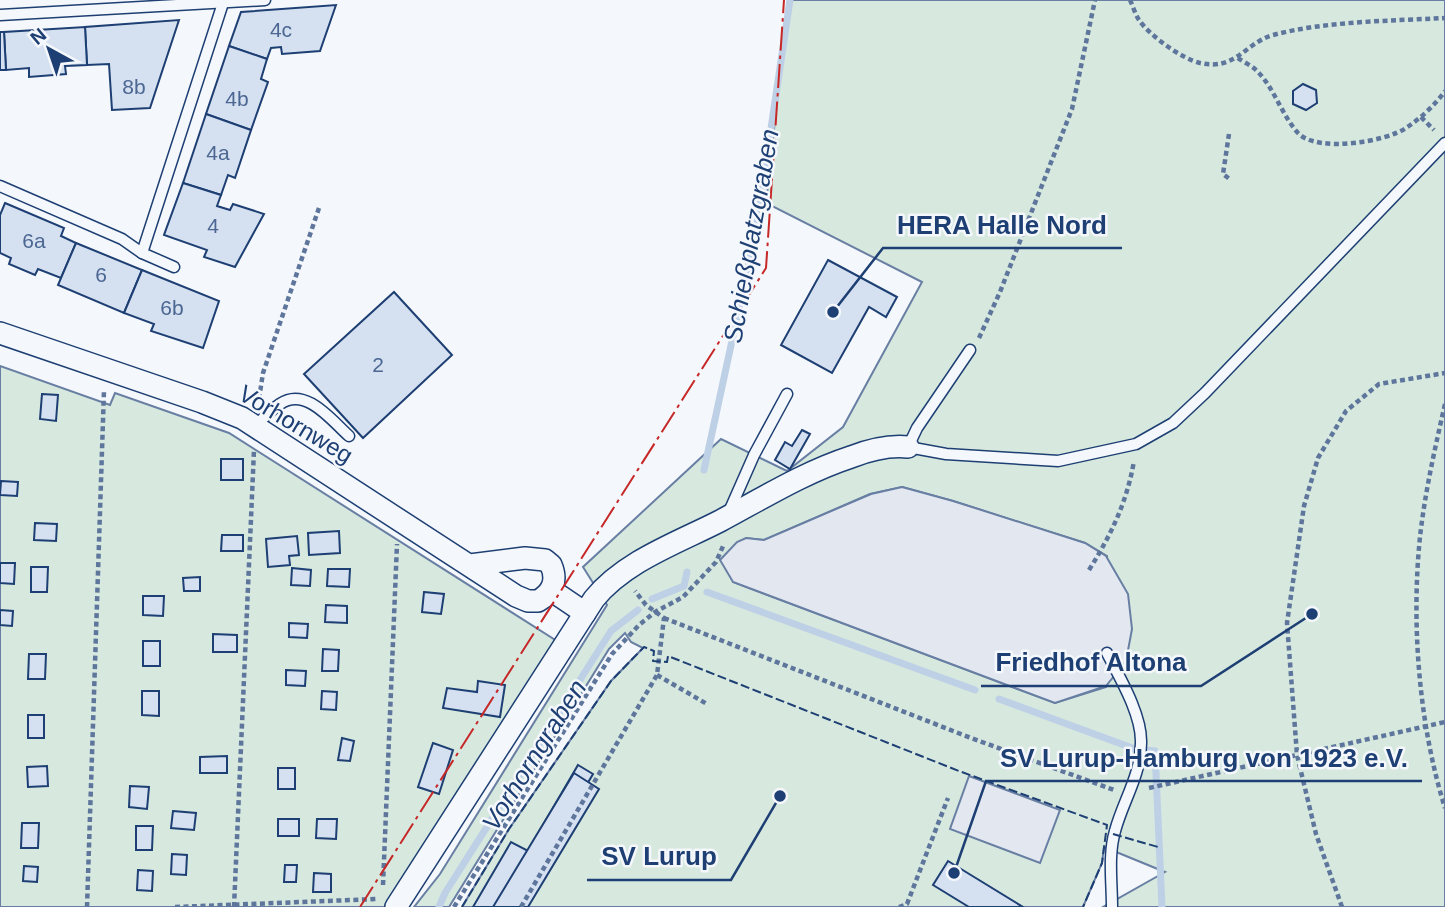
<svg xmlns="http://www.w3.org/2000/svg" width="1445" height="907" font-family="Helvetica,sans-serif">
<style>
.green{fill:#d7e8df;stroke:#687fa3;stroke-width:2;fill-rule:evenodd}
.parking{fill:#e3e8f0;stroke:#687fa3;stroke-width:2}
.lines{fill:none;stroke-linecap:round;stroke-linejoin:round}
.stream{stroke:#bed0e5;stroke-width:7}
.building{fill:#d5e0f0;stroke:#1d3f73;stroke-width:2}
.service-casing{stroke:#1d3f73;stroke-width:13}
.minor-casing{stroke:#1d3f73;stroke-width:24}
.path{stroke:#5e769c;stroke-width:4.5;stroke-dasharray:5 3.5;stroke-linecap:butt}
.service{stroke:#f4f7fb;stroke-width:10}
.minor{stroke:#f4f7fb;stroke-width:21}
.fence{stroke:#1d3f73;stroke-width:2;stroke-dasharray:9 3.5;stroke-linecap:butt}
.power{stroke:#c62828;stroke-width:2;stroke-dasharray:24 5 3.5 5;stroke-linecap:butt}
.labels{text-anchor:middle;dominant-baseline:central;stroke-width:5;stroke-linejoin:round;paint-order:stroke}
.number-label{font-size:21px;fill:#4b6792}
.street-label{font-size:24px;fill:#1d3f73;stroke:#f4f7fb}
.water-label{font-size:26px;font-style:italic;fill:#1d3f73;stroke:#f4f7fb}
.leader{fill:none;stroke:#1d3f73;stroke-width:2.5}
.callout-dot{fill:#1d3f73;stroke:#f4f7fb;stroke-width:2.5}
.callout-label{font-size:26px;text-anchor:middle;font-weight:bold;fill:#1d3f73;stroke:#f4f7fb;stroke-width:5;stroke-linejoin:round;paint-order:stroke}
</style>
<rect width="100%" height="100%" fill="#f4f7fb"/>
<g class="green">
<path d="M788,0H1445V907H1103L1165,872L1104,847L1102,863L1083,907H462L509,829L611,681L643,648L631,642L625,633L609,649L449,907H414L440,874L607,605L583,567L721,439L787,471L843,427L922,282L766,203ZM902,487L953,501L1085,543L1107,556L1106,687L1055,703L733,582L746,538L764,540L870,494Z"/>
<polygon points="0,366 110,405 115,393 229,433 560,643 392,907 0,907"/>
</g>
<g class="parking">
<polygon points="902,487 953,501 1085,543 1106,556 1128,594 1132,629 1126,661 1106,686 1055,703 733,582 720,560 737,542 746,538 764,540 871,494"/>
<polygon points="969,776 1060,810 1040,863 950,829"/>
</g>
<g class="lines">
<g class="stream">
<polyline points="704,470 756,230 790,0"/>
<polyline points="707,592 975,690"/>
<polyline points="652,599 684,586 687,572"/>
<polyline points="999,699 1135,749"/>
<polyline points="1146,750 1155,751 1162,907"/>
<polyline points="439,907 445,893 611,631 638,610"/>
</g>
</g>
<g class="building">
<polygon points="336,5 320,51 282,54 281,47 271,48 267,59 229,46 241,12"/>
<polygon points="179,20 150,108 112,110 109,64 87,65 85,27"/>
<polygon points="85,27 87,65 65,66 66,74 29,77 29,68 6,70 4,32"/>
<polygon points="0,32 4,32 6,70 0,70"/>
<polygon points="229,46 267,59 261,79 268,82 251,130 206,114"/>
<polygon points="1303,84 1316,90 1317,103 1306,110 1293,104 1293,91"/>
<polygon points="206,114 251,130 235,178 228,175 221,195 183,183"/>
<polygon points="183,183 221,195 217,206 230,210 233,204 264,214 235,267 204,257 207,250 164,235"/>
<polygon points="5,203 64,228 61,236 76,243 61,278 38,269 35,275 9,264 11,258 0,253 0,215"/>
<polygon points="76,243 142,270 124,313 58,285"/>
<polygon points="828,260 897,297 886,317 869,307 832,373 781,345"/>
<polygon points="142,270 219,301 203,348 151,331 154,324 124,313"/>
<polygon points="394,292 452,355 363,438 304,374"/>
<polygon points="42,394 58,395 56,421 40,419"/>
<polygon points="802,430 810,434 790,469 775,460 785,442 792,446"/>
<rect x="221" y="459" width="22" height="21"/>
<polygon points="1,481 18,482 17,496 0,495"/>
<polygon points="35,523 57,524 56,541 34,540"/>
<polygon points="339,531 340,553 309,555 308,533"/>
<polygon points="222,535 243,535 243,551 221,551"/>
<polygon points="297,536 299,555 289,556 290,565 268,567 266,539"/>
<polygon points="0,563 15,563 14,584 0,583"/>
<polygon points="31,567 48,567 47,592 31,592"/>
<polygon points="292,568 311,570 310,586 291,585"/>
<polygon points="328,569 350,569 349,587 327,586"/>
<polygon points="200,577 200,591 184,591 183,578"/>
<polygon points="424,592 444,594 441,614 422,612"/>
<polygon points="143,596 164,596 163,616 143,615"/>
<polygon points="326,605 347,606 347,623 325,622"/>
<polygon points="0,610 13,611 12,626 0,625"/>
<polygon points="289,623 308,624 307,638 289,637"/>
<polygon points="213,634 237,635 237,652 213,652"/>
<rect x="143" y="641" width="17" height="25"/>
<polygon points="323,649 339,650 338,671 322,671"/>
<polygon points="29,654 46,654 45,679 28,679"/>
<polygon points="286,670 306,671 305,686 286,685"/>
<polygon points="478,681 505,685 500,717 443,708 447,688 477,692"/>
<polygon points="142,691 159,691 159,716 142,715"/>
<polygon points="322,691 337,692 336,710 321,709"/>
<rect x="28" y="715" width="16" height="23"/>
<polygon points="342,738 354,741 350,761 338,760"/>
<polygon points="433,743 453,750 439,794 418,787"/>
<polygon points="227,756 227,773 200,773 200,757"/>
<polygon points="578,765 593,774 515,907 473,907 511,842 528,851"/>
<polygon points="47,766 48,786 28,787 27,767"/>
<rect x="278" y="768" width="17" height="21"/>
<polygon points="574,773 599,789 528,907 493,907"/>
<polygon points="130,786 149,787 147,809 129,807"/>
<polygon points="173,811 196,813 194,830 171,828"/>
<rect x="278" y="819" width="21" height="17"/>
<polygon points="317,819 337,819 336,839 316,838"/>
<polygon points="22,823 39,823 38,848 21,848"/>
<polygon points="136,826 153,826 152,850 136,850"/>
<polygon points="172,854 187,855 186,875 171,874"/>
<polygon points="948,861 1023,907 969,907 933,885"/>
<polygon points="285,865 297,865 296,882 284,882"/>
<polygon points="24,866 38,867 37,882 23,881"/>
<polygon points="138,870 153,871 152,891 137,890"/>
<polygon points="314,873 331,874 331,892 313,892"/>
</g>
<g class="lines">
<defs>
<g id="service">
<polyline points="0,15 265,0"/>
<polyline points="0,186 122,239 142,253 174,267"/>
<polyline points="142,253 223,3"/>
<polyline points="970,350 917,428 908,447 946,454 1058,461 1136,444 1173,423 1205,393 1445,143"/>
<path d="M255,426C263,419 271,410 280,404C306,386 332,421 349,436"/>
<polyline points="728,514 754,455 787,394"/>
<path d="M1107,653C1120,678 1142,715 1141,743C1141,775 1123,801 1115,831C1108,855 1112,882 1112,907"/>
</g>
<g id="minor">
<path d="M0,333L202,402L242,418L516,596L528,601H538C552,593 558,581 551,565L545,560L525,558L470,565"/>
<polyline points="551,590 585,613"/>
<path d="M396,907L594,599C625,561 677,543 720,521C763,498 805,472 851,457C869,450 889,445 908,447"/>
</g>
</defs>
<use href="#service" class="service-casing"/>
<use href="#minor" class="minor-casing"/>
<g class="path">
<path d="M1130,0C1133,6 1135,14 1139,20C1149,35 1182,59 1200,63C1236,71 1245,43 1273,35C1326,21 1390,21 1445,18"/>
<path d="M1238,58C1243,62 1251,65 1256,70C1274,87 1281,114 1298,133C1317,153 1385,142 1406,128C1421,118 1435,105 1445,91"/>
<polyline points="1421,117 1434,130"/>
<polyline points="1229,134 1223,174 1231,180"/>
<polyline points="979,338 1000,292 1072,109 1095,0"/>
<polyline points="259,399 263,373 319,208"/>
<path d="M1445,404C1435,448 1425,492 1420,537C1411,624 1419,725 1445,808"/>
<path d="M1089,570C1111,535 1127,502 1134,461"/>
<polyline points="664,618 971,738 1114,790"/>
<polyline points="657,675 707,704"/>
<polyline points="1149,788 1445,722"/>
<polyline points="383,885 397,544"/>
<polyline points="87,907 104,390"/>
<polyline points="175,907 377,899"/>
<polyline points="234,907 254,450"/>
<polyline points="454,907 612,654 639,625 655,612 683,597 716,562 724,544"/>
<polyline points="521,907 657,675 664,618 646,605 635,591"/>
<polyline points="899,907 907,904 948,798"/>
<polyline points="1342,907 1316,834 1297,755 1287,623 1304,506 1318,458 1346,411 1379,384 1445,373"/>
</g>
<use href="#service" class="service"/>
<use href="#minor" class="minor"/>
<g class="fence">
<polyline points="1113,834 1158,847"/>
<polyline points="462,907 509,829 611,681 644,647 654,651 653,661 667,662 668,656 959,771 1107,825 1102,863 1083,907"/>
</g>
<polyline class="power" points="360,907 766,268 784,0"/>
</g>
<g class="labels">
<g class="number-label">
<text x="281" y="29">4c</text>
<text x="134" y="86">8b</text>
<text x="237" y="98">4b</text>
<text x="218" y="152">4a</text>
<text x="213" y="225">4</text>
<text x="34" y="240">6a</text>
<text x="101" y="274">6</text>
<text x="172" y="307">6b</text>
<text x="378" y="364">2</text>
</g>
<g class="street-label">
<text transform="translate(296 424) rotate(31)">Vorhornweg</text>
</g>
<g class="water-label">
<text transform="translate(751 236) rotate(-80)">Schießplatzgraben</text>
<text transform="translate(534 755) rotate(-58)">Vorhorngraben</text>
</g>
</g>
<path class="leader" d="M833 312L883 248H1122M1312 614L1201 686H981M954 873L986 781H1422M780 796L731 880H587"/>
<g class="callout-dot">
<circle cx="833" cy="312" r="7"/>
<circle cx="1312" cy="614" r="7"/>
<circle cx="954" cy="873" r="7"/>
<circle cx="780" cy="796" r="7"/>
</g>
<g class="callout-label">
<text x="1002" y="234">HERA Halle Nord</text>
<text x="1091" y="671">Friedhof Altona</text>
<text x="1204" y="767">SV Lurup-Hamburg von 1923 e.V.</text>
<text x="659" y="865">SV Lurup</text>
</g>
<g transform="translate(49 49) rotate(320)" stroke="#f4f7fb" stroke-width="5" paint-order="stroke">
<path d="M0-5L12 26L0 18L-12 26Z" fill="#1d3f73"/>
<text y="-10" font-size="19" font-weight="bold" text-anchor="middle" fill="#1d3f73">N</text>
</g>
</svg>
